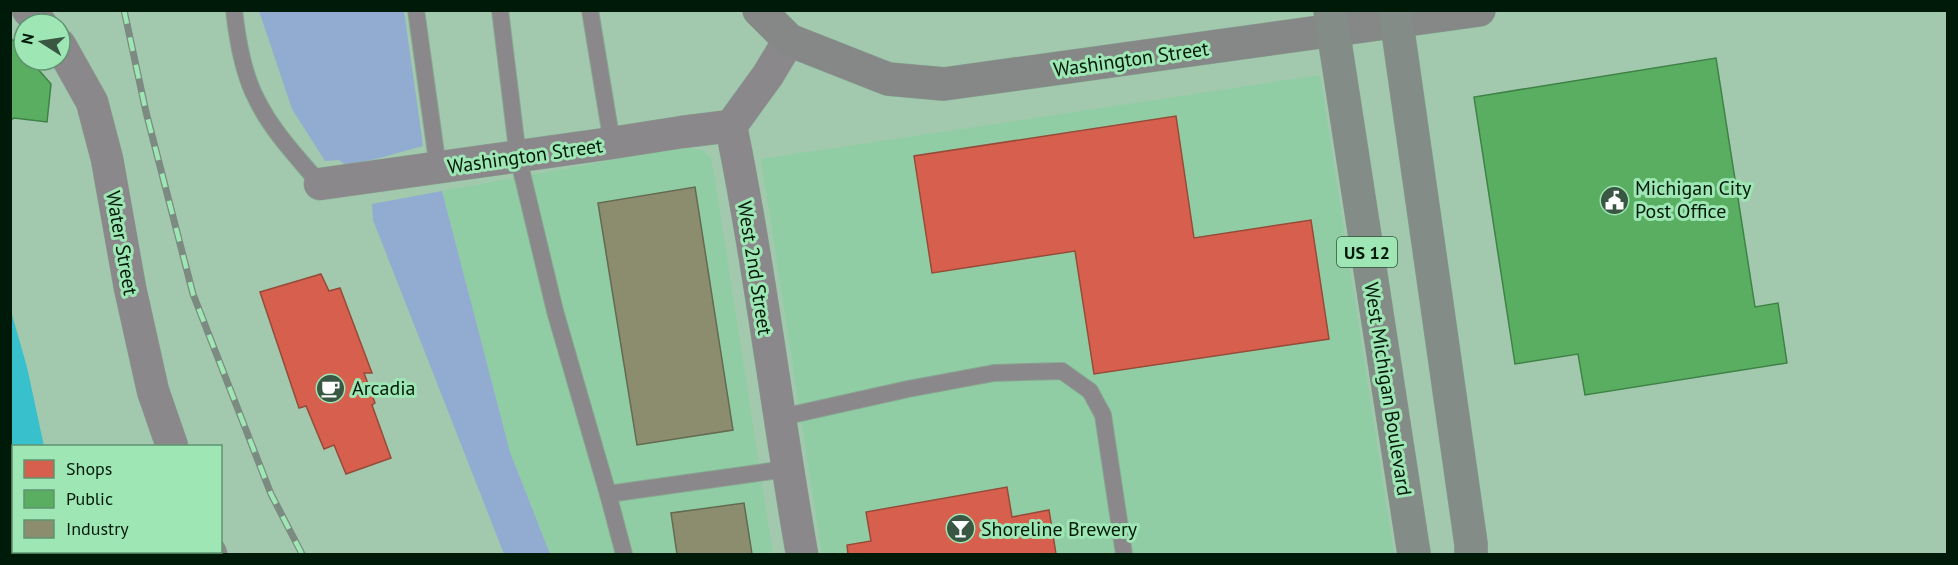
<svg xmlns="http://www.w3.org/2000/svg" width="1958" height="565" font-family="'PT Sans',sans-serif">
<style>
.built{fill:#91cda4}
.green{fill:#91acd0}
.water{fill:#38c0cc}
.shops{fill:#d6604d;stroke:#964b39;stroke-width:1.5}
.public{fill:#5aae61;stroke:#3f8247;stroke-width:1.5}
.industry{fill:#8c8c6e;stroke:#626a50;stroke-width:1.5}
.lines{fill:none;stroke-linecap:round;stroke-linejoin:round}
.lane-casing{stroke:#88a692;stroke-width:18}
.street-casing{stroke:#88a692;stroke-width:33}
.secondary-casing{stroke:#88a692;stroke-width:34}
.primary-casing{stroke:#88a692;stroke-width:34}
.lane{stroke:#8b888b;stroke-width:16}
.street{stroke:#8b888b;stroke-width:32}
.secondary{stroke:#858887;stroke-width:33}
.primary{stroke:#838c87;stroke-width:33}
.rail-casing{stroke:#7c8b81;stroke-width:7}
.rail{stroke:#9fe6b5;stroke-width:4.5;stroke-dasharray:14;stroke-linecap:butt}
.labels{text-anchor:middle;dominant-baseline:central;stroke-width:6;stroke-linejoin:round;paint-order:stroke}
.shield{fill:#9fe6b5;stroke:#30573d;stroke-width:1.5}
.shield-label{font-size:18px;font-weight:bold;fill:#001a09}
.street-label{font-size:20px;fill:#001a09;stroke:#9fe6b5}
.poi-label{font-size:20px;fill:#001a09;stroke:#9fe6b5;text-anchor:start}
</style>
<rect width="100%" height="100%" fill="#a2c9ae"/>
<g class="built">
<polygon points="1320,75 1394,554 822,554 761,159"/>
<polygon points="691,148 704,151 711,158 714,174 773,554 550,554 510,452 442,191 656,152"/>
</g>
<g class="green">
<polygon points="259,11 404,11 423,146 376,159 346,165 339,160 325,161 292,109"/>
<polygon points="442,191 510,452 550,554 504,554 373,220 372,204"/>
</g>
<polygon class="water" points="11,311 27,367 44,446 14,446 14,552 67,552 68,554 11,554"/>
<g class="shops">
<polygon points="1176,116 1194,238 1311,220 1329,339 1094,374 1075,251 932,273 914,156"/>
<polygon points="321,274 329,291 340,288 372,373 364,373 375,403 372,405 391,458 346,474 334,445 324,449 306,406 299,408 260,292"/>
<polygon points="1007,487 1012,517 1049,510 1056,554 848,554 847,545 871,541 866,512"/>
</g>
<g class="public">
<polygon points="10,37 24,53 24,60 30,60 51,84 47,122 14,118 10,121"/>
<polygon points="1716,58 1755,307 1778,303 1787,363 1585,395 1578,354 1515,364 1474,97"/>
</g>
<g class="industry">
<polygon points="695,187 733,430 637,445 598,203"/>
<polygon points="744,503 752,554 677,554 671,513"/>
</g>
<g class="lines">
<defs>
<g id="lane">
<path d="M234,10C237,37 244,76 257,100C272,131 298,158 320,184"/>
<polyline points="416,10 438,168"/>
<polyline points="500,10 518,157 555,311 608,494 786,469"/>
<polyline points="590,10 612,143"/>
<polyline points="778,418 908,389 994,373 1062,371 1090,391 1103,415 1124,554"/>
<polyline points="608,494 624,554"/>
</g>
<g id="street">
<polyline points="28,10 41,24"/>
<path d="M789,40L768,75L731,126C760,268 777,412 802,554"/>
<polyline points="60,45 92,102 107,159 130,288 153,391 172,446"/>
<polyline points="320,184 612,143 682,132 731,126"/>
<polyline points="210,552 211,554"/>
</g>
<polyline id="secondary" points="759,10 789,40 888,79 944,84 1479,10"/>
<g id="primary">
<polyline points="1330,10 1414,554"/>
<polyline points="1395,10 1471,544 1471,554"/>
</g>
</defs>
<use href="#lane" class="lane-casing"/>
<use href="#street" class="street-casing"/>
<use href="#secondary" class="secondary-casing"/>
<use href="#primary" class="primary-casing"/>
<use href="#lane" class="lane"/>
<use href="#street" class="street"/>
<use href="#secondary" class="secondary"/>
<use href="#primary" class="primary"/>
<defs>
<polyline id="rail" points="124,10 146,112 193,294 271,494 302,554"/>
</defs>
<use href="#rail" class="rail-casing"/>
<use href="#rail" class="rail"/>
</g>
<defs>
<symbol id="civic-disc" viewBox="-11 -11 22 22"><circle r="9.5" fill="#395743" stroke="#9fe6b5"/><path d="M-.6-6.5H3V-4.5H.6V-3L4-1V1h2V6H-6V1h2V-1L-.6-3ZM-1.2 2.5V6h2.4V2.5Z" fill="#fff"/></symbol>
<symbol id="cafe-disc" viewBox="-11 -11 22 22"><circle r="9.5" fill="#395743" stroke="#9fe6b5"/><path d="M-5.5-4.5H6V0H3Q3 3.5 0 3.5H-2.5Q-5.5 3.5-5.5 0ZM3-3.2v2h1.7v-2ZM-6 4.5H4V6H-6Z" fill="#fff"/></symbol>
<symbol id="bar-disc" viewBox="-11 -11 22 22"><circle r="9.5" fill="#395743" stroke="#9fe6b5"/><path d="M-6-5H6L.8 .8V4.5H3.5V6h-7V4.5H-.8V.8Z" fill="#fff"/></symbol>
</defs>
<g fill-rule="evenodd">
<use href="#civic-disc" x="1598" y="184" width="33" height="33"/>
<use href="#cafe-disc" x="314" y="372" width="33" height="33"/>
<use href="#bar-disc" x="944" y="512" width="33" height="33"/>
</g>
<g class="labels">
<rect class="shield" x="1337" y="237" width="60" height="30" rx="4.5"/>
<g class="shield-label">
<text x="1367" y="252">US 12</text>
</g>
<g class="street-label">
<text transform="translate(1131 59) rotate(-8)">Washington Street</text>
<text transform="translate(525 156) rotate(-8)">Washington Street</text>
<text transform="translate(122 243) rotate(80)">Water Street</text>
<text transform="translate(755 268) rotate(81)">West 2nd Street</text>
<text transform="translate(1388 389) rotate(81)">West Michigan Boulevard</text>
</g>
<g class="poi-label">
<text x="1635" y="188">Michigan City<tspan x="1635" dy="23">Post Office</tspan></text>
<text x="352" y="388">Arcadia</text>
<text x="981" y="529">Shoreline Brewery</text>
</g>
</g>
<rect width="1958" height="565" fill="none" stroke="#001a09" stroke-width="24"/>
<rect x="12" y="445" width="210" height="108" fill="#9fe6b5" stroke="#5f9470" stroke-width="1.5"/>
<rect x="24" y="460" width="30" height="18" fill="#d6604d" stroke="#5f9470" stroke-width="1.5"/>
<text x="66" y="475" font-size="18" fill="#001a09">Shops</text>
<rect x="24" y="490" width="30" height="18" fill="#5aae61" stroke="#5f9470" stroke-width="1.5"/>
<text x="66" y="505" font-size="18" fill="#001a09">Public</text>
<rect x="24" y="520" width="30" height="18" fill="#8c8c6e" stroke="#5f9470" stroke-width="1.5"/>
<text x="66" y="535" font-size="18" fill="#001a09">Industry</text>
<g transform="translate(42 42) rotate(282)"><circle r="28" fill="#9fe6b5" stroke="#5f9470" stroke-width="1.5"/>
<path d="M0-4.5L10 22L0 15L-10 22Z" fill="#395743"/>
<text y="-9" font-size="16" font-weight="bold" text-anchor="middle" fill="#001a09">N</text>
</g>
</svg>
